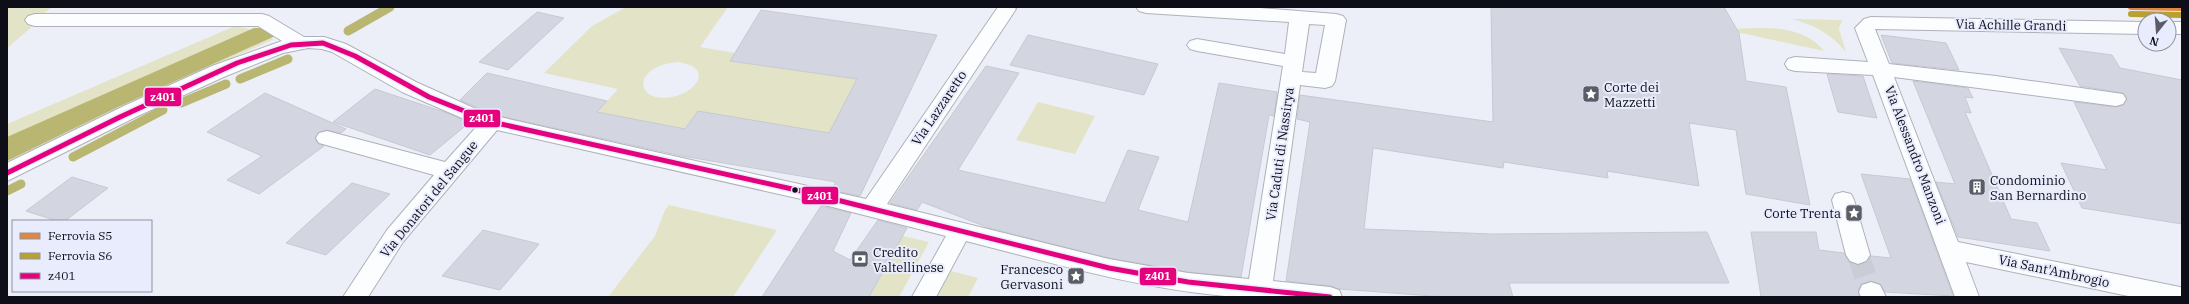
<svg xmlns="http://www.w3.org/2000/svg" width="2189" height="304" font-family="'IBM Plex Serif',serif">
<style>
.green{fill:#e3e3c7;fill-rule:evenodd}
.water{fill:#b8b670}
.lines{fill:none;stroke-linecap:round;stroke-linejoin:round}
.stream{stroke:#b8b670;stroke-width:9}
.building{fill:#d3d6e1;stroke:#c7c9d2}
.minor-tunnel{stroke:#cbcdd6;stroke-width:22;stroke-dasharray:22 11;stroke-linecap:butt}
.minor-casing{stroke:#afb1ba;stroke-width:2}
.minor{fill:#fcfdfe;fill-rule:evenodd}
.bus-1-casing{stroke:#e8ecfd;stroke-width:8}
.bus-1{stroke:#e5007d;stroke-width:5}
.rail-1-casing{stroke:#e8ecfd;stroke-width:9}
.rail-2-casing{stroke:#e8ecfd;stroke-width:9}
.rail-1{stroke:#e08842;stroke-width:6}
.rail-2{stroke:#baa02e;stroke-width:6}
.bus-dot{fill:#0d0e17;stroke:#e8ecfd;stroke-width:1.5}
.labels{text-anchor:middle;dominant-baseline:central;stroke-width:4;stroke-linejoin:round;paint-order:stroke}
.street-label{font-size:13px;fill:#0d0e17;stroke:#e8ecfd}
.poi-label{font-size:13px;fill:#0d0e17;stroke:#e8ecfd;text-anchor:start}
.line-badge{stroke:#e8ecfd;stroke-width:1.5}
.badge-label{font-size:11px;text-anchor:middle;font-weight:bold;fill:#fff}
</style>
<rect width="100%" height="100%" fill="#edeff8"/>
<g class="green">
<polygon points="7,7 52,7 35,20 34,25 7,48"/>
<path d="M626,7H728L700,47L735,53L733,61L857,79L829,133L698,112L685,129L597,112L618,89L544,73L592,26ZM678,62C688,64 702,67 698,80C695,86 689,91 682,94C638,111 625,67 678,62Z"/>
<path d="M1792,19L1842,20L1839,29L1846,52C1831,34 1815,25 1792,19Z"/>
<polygon points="235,26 259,31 274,39 120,108 7,165 7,124"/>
<path d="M1723,29C1757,29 1800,21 1824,51Z"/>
<polygon points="1038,102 1095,116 1075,154 1016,140"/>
<polygon points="669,205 777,230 733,297 608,297 655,236 665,210"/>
<polygon points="903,236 929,242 899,297 869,297"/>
<polygon points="951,271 978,278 968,297 937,297"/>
</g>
<polygon class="water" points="254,28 264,28 275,36 118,107 7,161 7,137"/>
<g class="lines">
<g class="stream">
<polyline points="348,31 390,7"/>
<polyline points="240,79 288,59"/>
<polyline points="181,103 226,84"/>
<polyline points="73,157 163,110"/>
<polyline points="7,191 21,184"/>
</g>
</g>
<g class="building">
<polygon points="1491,7 1724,7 1739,33 1746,81 1786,87 1810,205 1746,194 1736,130 1689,123 1699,186 1607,171 1608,178 1504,162 1503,168 1373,148 1364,229 1492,234 1707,232 1729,283 1509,283 1513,297 1445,297 1340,289 1330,286 1286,281 1310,122 1297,119 1300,95 1493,122"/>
<polygon points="761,10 937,35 860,196 831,190 836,182 682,156 495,115 460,100 487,73 607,101 597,112 685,129 698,111 829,133 857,79 730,61"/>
<polygon points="537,12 564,18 508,70 479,62"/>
<polygon points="1028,35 1158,64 1144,95 1010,65"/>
<polygon points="1881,35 1946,43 1959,70 1892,63"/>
<polygon points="2059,48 2112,55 2120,68 2182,80 2182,224 2082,208 2061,163 2107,170 2074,102 2116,107 2124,105 2127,98 2123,93 2080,86"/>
<polygon points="986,66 1019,73 958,170 1105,203 1128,150 1159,157 1138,210 1188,222 1219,83 1277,92 1274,116 1269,115 1241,277 1188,272 1109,258 989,228 922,202 917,210 890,203"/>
<polygon points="1827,74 1863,76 1877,118 1838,112"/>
<polygon points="1913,81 1968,88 1973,98 1965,97 1971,113 1965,112 2011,219 2037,223 2050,251 1958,237 1936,182 1955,184"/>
<polygon points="375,89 447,113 469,123 430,155 333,122"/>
<polygon points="265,93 346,129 341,133 327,130 319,132 315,139 318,144 324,146 259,194 227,180 262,156 207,132"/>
<polygon points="1861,174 1910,179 1953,296 1885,292 1880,284 1871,281 1861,284 1858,291 1859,297 1761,297 1751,232 1816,232 1819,250 1844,253 1849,262 1857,265 1867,262 1871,256 1891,258"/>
<polygon points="72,177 108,188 65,221 57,221 26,211"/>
<polygon points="352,183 390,194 326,255 286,243"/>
<polygon points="821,206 851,213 833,251 850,260 878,220 907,228 869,297 762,297"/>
<polygon points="483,230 539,244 500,290 442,276"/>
</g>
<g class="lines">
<polyline class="minor-tunnel" points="1858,255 1871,292"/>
<defs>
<g id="minor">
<path d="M998,7H1014L1016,9L887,204L1109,259L1188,273L1249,279L1283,66L1197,51L1190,49L1187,45L1190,41L1197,39L1285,54L1289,22L1146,13L1139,11L1136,7H1248L1336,14L1343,16L1346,20L1335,81L1332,86L1325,88L1300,85L1273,281L1330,287L1339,290L1342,297C1308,297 1273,299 1239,297C1147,291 1056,264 966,241L936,297H912L946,236L801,199L497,130L403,242L368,297H343L387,230L434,175L319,143L316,138L319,133L327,131L445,162L478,125L402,92L332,52L322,49L308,48L283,53L226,76L140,115L7,181V163L126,105L212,66L282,41L258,26H35L28,24L25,20L28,16L35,14H262L269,16L304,37H324L346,44L416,82L476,109L495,116L866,199ZM1309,24L1325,25L1316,73L1302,72Z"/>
<polygon points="1871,17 2145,22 2145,34 1875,29 1889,64 1996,76 2123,94 2126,99 2123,104 2116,106 1894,77 1958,242 2180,287 2182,288 2182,297 2133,297 1966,262 1979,297 1955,297 1873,75 1795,71 1788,69 1785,64 1788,59 1795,57 1868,62 1855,28 1864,19"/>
<rect x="2169" y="22" width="13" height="12"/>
<polygon points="1843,192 1851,194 1854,200 1870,255 1866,261 1858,264 1850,261 1846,255 1832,200 1835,194"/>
<polygon points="1871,282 1880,285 1886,297 1861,297 1859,292 1862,285"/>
</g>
</defs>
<use href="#minor" class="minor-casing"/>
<use href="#minor" class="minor"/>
<defs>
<polyline id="bus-1" points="7,173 120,117 237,63 291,45 323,43 355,56 429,97 492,122 801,191 1109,268 1188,282 1330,297"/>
</defs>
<use href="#bus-1" class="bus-1-casing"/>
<use href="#bus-1" class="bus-1"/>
<defs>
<polyline id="rail-1" points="2131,7 2182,8"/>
<polyline id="rail-2" points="2131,14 2182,15"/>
</defs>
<use href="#rail-1" class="rail-1-casing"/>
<use href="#rail-2" class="rail-2-casing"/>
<use href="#rail-1" class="rail-1"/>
<use href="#rail-2" class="rail-2"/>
</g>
<defs>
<symbol id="sight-square" viewBox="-11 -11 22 22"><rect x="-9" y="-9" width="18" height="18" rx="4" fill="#5b5d66" stroke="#e8ecfd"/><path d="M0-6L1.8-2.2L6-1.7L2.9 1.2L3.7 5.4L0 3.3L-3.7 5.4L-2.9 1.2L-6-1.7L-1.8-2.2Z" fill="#fff"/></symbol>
<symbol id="building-square" viewBox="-11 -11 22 22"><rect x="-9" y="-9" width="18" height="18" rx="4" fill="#5b5d66" stroke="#e8ecfd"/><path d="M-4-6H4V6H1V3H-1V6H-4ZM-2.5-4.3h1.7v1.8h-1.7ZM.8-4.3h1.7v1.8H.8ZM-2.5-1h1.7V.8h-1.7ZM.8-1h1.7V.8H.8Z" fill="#fff"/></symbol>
<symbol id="bank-square" viewBox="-11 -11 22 22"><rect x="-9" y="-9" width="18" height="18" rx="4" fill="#5b5d66" stroke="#e8ecfd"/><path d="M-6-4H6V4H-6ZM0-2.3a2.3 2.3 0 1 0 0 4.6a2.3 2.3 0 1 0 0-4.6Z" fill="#fff"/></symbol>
</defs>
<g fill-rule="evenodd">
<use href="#sight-square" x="1581" y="84" width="20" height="20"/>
<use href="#building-square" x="1967" y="177" width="20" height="20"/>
<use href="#sight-square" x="1844" y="203" width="20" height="20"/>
<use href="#bank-square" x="850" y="249" width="20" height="20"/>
<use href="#sight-square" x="1066" y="266" width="20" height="20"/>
</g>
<circle class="bus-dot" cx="795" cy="190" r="3.5"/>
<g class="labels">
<g class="street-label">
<text transform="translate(2011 25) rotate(1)">Via Achille Grandi</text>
<text transform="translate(939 108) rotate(-56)">Via Lazzaretto</text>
<text transform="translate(1280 154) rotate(-82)">Via Caduti di Nassirya</text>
<text transform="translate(1915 155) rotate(69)">Via Alessandro Manzoni</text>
<text transform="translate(429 199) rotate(-51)">Via Donatori del Sangue</text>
<text transform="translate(2054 271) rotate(12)">Via Sant'Ambrogio</text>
</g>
<g class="poi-label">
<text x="1604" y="87">Corte dei<tspan x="1604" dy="15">Mazzetti</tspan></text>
<text x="1990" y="180">Condominio<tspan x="1990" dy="15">San Bernardino</tspan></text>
<text x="1841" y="213" text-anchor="end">Corte Trenta</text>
<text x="873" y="252">Credito<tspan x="873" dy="15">Valtellinese</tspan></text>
<text x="1063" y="269" text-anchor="end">Francesco<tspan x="1063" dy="15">Gervasoni</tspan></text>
</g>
</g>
<g class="line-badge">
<rect x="144" y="87" width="38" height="20" rx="4" fill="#e5007d"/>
<rect x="463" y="109" width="38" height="19" rx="4" fill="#e5007d"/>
<rect x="801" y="186" width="38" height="19" rx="4" fill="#e5007d"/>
<rect x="1139" y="267" width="38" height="19" rx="4" fill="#e5007d"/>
</g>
<g class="badge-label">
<text x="163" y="101">z401</text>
<text x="482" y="122">z401</text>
<text x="820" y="200">z401</text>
<text x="1158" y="280">z401</text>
</g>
<rect width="2189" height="304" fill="none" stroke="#0d0e17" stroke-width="16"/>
<rect x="12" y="220" width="140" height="72" fill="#e8ecfd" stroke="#9093a1"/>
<rect x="20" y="233" width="20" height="6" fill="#e08842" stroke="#9093a1"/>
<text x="48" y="240" font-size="12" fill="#0d0e17">Ferrovia S5</text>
<rect x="20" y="253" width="20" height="6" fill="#baa02e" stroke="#9093a1"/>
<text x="48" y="260" font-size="12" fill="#0d0e17">Ferrovia S6</text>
<rect x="20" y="273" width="20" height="6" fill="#e5007d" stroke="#9093a1"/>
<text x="48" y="280" font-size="12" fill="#0d0e17">z401</text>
<g transform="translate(2157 32) rotate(197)"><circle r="19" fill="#e8ecfd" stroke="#9093a1"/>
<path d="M0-3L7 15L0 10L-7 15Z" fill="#5b5d66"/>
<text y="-6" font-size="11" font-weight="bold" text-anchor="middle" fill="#0d0e17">N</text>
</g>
</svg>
